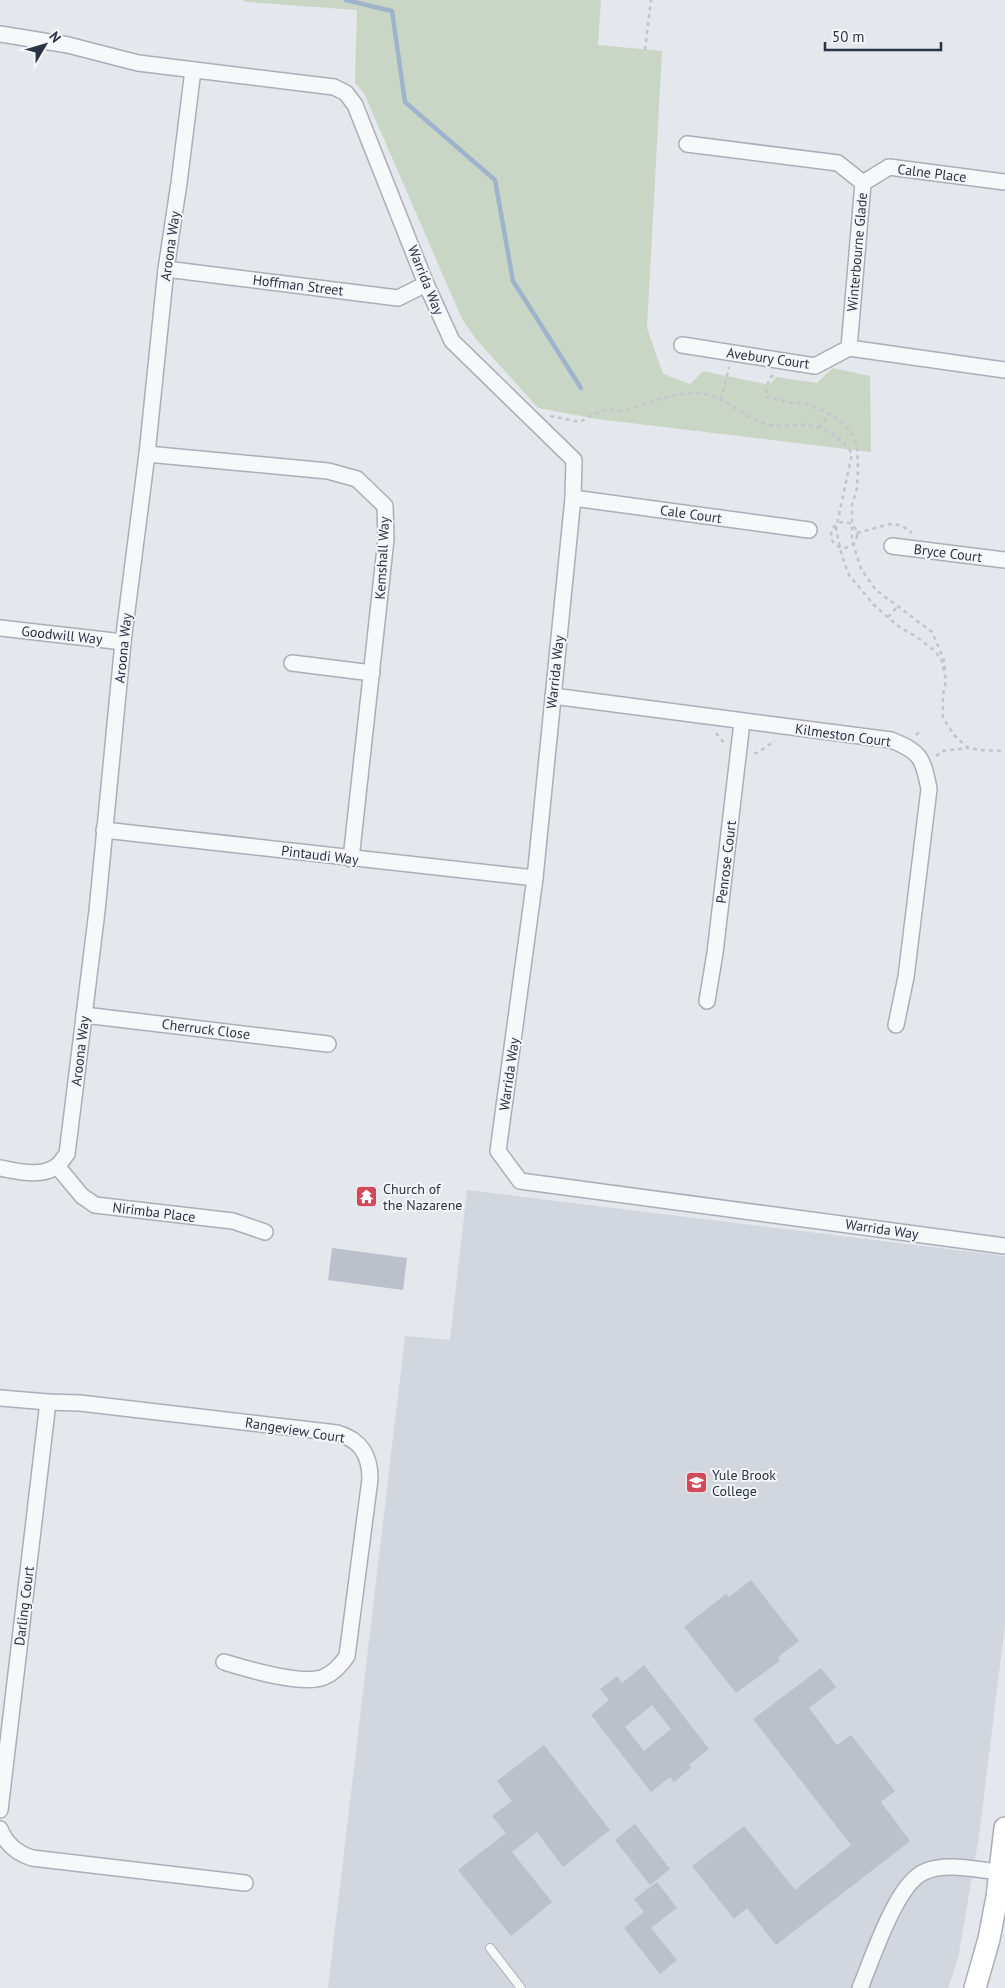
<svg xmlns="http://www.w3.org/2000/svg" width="1005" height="1988" font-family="'PT Sans',sans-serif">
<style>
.built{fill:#d2d6de}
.green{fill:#c9d6c5}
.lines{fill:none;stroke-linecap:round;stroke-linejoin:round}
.stream{stroke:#9fb4cc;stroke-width:4.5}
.building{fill:#bbc0ca;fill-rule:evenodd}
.service-casing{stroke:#a9aeb7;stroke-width:10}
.minor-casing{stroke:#a9aeb7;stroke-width:18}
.secondary-casing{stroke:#a9aeb7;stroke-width:24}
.path{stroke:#c2c5cb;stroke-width:2.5;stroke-dasharray:4 4;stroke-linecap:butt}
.service{stroke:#f7f8fa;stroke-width:8}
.minor{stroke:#f7f8fa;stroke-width:15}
.secondary{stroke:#fff;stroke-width:21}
.labels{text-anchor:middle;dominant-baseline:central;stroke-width:4;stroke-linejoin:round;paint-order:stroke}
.street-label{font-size:14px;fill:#2b3445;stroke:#f4f6f9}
.poi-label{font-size:14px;fill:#2b3445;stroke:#f4f6f9;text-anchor:start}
</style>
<rect width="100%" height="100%" fill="#e4e7ec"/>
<polygon class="built" points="467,1190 1005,1256 1005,1624 979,1836 958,1959 948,1988 328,1988 405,1336 450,1340"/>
<polygon class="green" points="242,0 601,0 598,45 662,51 647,328 663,374 690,384 703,371 770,385 776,377 817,383 833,368 870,376 871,452 597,419 538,408 476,339 462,319 364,93 355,83 357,10 248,2"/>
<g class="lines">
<polyline class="stream" points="346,0 392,11 405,102 495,180 513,281 581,388"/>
</g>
<g class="building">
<polygon points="332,1248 407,1258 403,1290 328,1280"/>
<polygon points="751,1580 799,1641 778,1657 780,1661 736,1693 684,1627 726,1594 729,1597"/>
<path d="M644,1665L709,1749L689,1765L691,1768L674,1782L670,1777L651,1792L591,1715L609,1700L600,1689L617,1676L622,1683ZM652,1705L671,1729L644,1751L625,1727Z"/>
<polygon points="821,1668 836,1687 809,1708 837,1745 851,1735 895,1791 881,1802 910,1841 776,1945 747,1908 734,1919 692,1866 744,1826 795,1890 851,1845 753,1719"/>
<polygon points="544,1745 610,1830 563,1867 537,1832 512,1852 552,1902 511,1936 458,1870 506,1833 492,1816 512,1801 497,1781"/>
<polygon points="635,1824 670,1869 650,1885 615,1840"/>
<polygon points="657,1882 677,1908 651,1928 677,1960 660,1974 624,1928 644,1912 634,1899"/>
</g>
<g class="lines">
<defs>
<polyline id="service" points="490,1948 521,1988"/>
<g id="minor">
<polyline points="0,34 68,45 138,63 334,87 346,93 355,105 426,284 452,341 574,460 573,498 535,878 498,1151 520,1181 1005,1246"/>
<polyline points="687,144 838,163 863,183 849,348 1005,370"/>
<polyline points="863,183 889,167 1005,182"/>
<polyline points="166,269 398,298 426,284"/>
<polyline points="682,345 815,366 849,348"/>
<polyline points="147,454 328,471 357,479 385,506 386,539 351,859"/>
<polyline points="573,498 809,530"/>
<polyline points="892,546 1005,560"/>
<polyline points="0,628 123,642"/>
<polyline points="292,663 372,673"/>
<path d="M553,696L891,740C921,752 923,758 929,789L906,977L896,1025"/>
<polyline points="104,830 535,878"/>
<polyline points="707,1001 715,953 742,722"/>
<polyline points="84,1015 328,1044"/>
<polyline points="57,1166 82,1196 95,1205 233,1221 265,1232"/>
<path d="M0,1168C17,1171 41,1178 57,1166C61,1163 64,1157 67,1154L97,911L123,642L147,454L166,269L179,183L193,70"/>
<path d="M0,1398L48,1402L80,1403L337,1433C361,1440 370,1455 370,1479L347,1656C341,1665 334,1673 324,1677C302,1686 247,1669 224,1662"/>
<polyline points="0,1810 48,1402"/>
<path d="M0,1829C6,1844 16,1853 32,1858L245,1883"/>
<path d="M860,1988C872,1960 896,1884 924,1872C946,1862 976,1870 1000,1872"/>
</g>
<polyline id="secondary" points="975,1988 989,1939 997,1897 1005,1828"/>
</defs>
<use href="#service" class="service-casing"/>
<use href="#minor" class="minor-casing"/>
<use href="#secondary" class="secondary-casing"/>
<g class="path">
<polyline points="645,50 651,0"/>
<polyline points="773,375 769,379 765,396 790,403 804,403 830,414 845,425 854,436 857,445 858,470 857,488 852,505 852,540 861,569 876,590 932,632 944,660 945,671"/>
<polyline points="721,400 729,367"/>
<path d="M550,416L580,422C588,417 598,411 608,410C614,409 621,412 627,410C647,403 684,389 705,394C727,399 743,416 763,423C775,428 789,425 801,425C823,425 841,436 852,454L836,529L842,556L849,575L874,605L898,626L918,638L935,651L942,661L946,680L943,695V718L954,735L967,747L979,750L1005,751"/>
<polyline points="819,428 830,414"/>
<circle cx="844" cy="535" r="13"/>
<polyline points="857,533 890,524 901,525 912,533"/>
<polyline points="888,617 898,606"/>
<polyline points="716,733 725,744"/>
<polyline points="916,735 922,730"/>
<polyline points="754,753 757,753 775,741"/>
<polyline points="936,756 942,751 969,748"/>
</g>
<use href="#service" class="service"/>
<use href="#minor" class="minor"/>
<use href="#secondary" class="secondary"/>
</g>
<defs>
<symbol id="temple-square" viewBox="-11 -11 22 22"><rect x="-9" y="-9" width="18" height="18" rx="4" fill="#d1495b" stroke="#f4f6f9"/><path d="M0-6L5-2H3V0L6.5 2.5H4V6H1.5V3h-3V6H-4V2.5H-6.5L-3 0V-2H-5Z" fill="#fff"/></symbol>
<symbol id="university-square" viewBox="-11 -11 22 22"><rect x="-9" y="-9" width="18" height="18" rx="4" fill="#d1495b" stroke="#f4f6f9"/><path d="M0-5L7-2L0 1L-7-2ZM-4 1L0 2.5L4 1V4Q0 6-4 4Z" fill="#fff"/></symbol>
</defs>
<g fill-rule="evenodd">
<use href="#temple-square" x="354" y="1184" width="25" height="25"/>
<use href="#university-square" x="684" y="1470" width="25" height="25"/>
</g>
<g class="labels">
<g class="street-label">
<text transform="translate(932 173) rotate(7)">Calne Place</text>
<text transform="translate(170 246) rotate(-82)">Aroona Way</text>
<text transform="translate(857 252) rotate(-85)">Winterbourne Glade</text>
<text transform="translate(426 280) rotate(68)">Warrida Way</text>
<text transform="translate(298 285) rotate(7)">Hoffman Street</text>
<text transform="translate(768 358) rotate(8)">Avebury Court</text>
<text transform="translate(691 514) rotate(8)">Cale Court</text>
<text transform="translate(948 553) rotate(7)">Bryce Court</text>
<text transform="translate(382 558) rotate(-87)">Kemshall Way</text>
<text transform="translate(62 635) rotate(6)">Goodwill Way</text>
<text transform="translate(123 648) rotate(-84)">Aroona Way</text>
<text transform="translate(555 672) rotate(-84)">Warrida Way</text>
<text transform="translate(843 735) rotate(8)">Kilmeston Court</text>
<text transform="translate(320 855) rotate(7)">Pintaudi Way</text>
<text transform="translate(726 862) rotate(-83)">Penrose Court</text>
<text transform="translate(206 1029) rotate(7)">Cherruck Close</text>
<text transform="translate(80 1051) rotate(-83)">Aroona Way</text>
<text transform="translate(509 1074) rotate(-82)">Warrida Way</text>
<text transform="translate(154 1212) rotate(7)">Nirimba Place</text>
<text transform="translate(882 1229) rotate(8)">Warrida Way</text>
<text transform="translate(295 1430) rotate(9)">Rangeview Court</text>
<text transform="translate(24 1606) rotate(-83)">Darling Court</text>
</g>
<g class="poi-label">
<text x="383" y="1189">Church of<tspan x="383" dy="16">the Nazarene</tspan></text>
<text x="712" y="1475">Yule Brook<tspan x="712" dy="16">College</tspan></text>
</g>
</g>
<g transform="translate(45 45) rotate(52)" stroke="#f4f6f9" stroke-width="4" paint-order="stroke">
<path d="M0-4L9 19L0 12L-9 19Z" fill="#2b3445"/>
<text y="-8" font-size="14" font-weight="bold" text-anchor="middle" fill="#2b3445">N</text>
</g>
<path d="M825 42v8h116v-8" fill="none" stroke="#2b3445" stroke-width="2.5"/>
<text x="832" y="42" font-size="15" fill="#2b3445" stroke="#f4f6f9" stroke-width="4" paint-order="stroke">50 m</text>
</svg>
